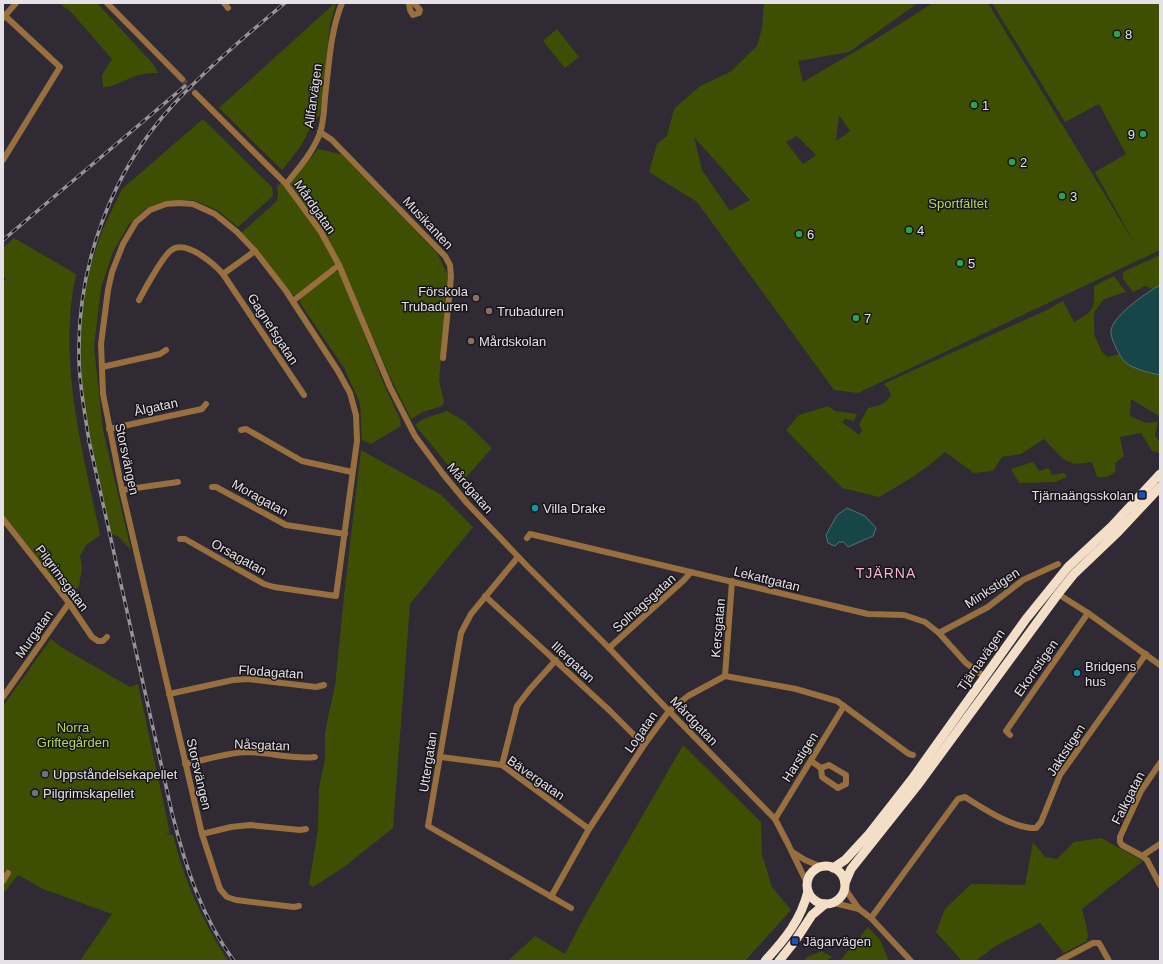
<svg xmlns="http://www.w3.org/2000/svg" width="1163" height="964" font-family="Arial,sans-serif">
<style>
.green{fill:#3e4f04;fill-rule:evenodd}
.water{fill:#174649;stroke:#547478}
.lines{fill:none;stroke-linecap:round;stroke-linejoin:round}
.minor-tunnel{stroke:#4a454f;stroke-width:6;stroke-dasharray:6 3;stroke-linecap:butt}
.minor{stroke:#986f3e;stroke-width:6}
.highway{stroke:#f3dec8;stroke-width:9}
.rail-casing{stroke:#97939b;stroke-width:3.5}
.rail{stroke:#161418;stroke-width:2;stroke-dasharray:6;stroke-linecap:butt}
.leisure-dot{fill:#2e9e5b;stroke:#161418;stroke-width:1.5}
.education-dot{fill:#8d6e63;stroke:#161418;stroke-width:1.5}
.transit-dot{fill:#1a4fb4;stroke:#161418;stroke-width:1.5}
.culture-dot{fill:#0f9aa8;stroke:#161418;stroke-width:1.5}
.worship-dot{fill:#6b7280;stroke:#161418;stroke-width:1.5}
.labels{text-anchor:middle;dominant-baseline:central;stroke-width:3;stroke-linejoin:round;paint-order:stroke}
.poi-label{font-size:13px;fill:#e4e1e7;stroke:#161418;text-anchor:start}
.street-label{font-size:13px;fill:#e4e1e7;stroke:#161418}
.park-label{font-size:13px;fill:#b5d75a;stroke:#161418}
.neighbourhood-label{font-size:14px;letter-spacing:1px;fill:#f8b9d4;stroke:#161418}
</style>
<rect width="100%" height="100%" fill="#2f2a34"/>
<g class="green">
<path d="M59,3H97L154,65L158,73C150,73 143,73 136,76C125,79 114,88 103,87L102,75L112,59L71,12Z"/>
<polygon points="335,3 336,3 330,25 320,116 315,118 301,146 282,170 219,108"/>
<path d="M764,3H918L849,52L798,61L803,82L873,41L933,3H988L1135,244L1095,172L1126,154L1099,104L1065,122L992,3H1160V250L858,393L834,390L697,202L649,172L657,144L667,136L674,109L700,86L730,72L757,46L762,28ZM839,115L850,131L836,141ZM797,136L816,155L803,164L786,142ZM694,137L750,200L730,211L702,170Z"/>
<polygon points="557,29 579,57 565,68 543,41"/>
<polygon points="203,119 272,187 273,196 238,227 217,210 193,200 164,201 145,209 129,224 113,252 101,288 94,347 103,430 131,550 118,536 111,535 83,408 78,348 84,285 102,231 122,189"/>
<polygon points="318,149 341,154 437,253 449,277 439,380 444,402 442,406 423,412 411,419 391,379 341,265 324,231 290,184"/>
<polygon points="282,182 319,232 335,263 332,268 297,296 292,295 255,246 241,233 277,201 278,193 277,186"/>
<path d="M14,238L76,274C57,361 83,450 100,535L86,545L80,556L82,568L79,586L68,597L3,515V283L6,279L3,277V248Z"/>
<polygon points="1160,255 1160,285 1153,289 1145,286 1133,292 1123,279 1123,272"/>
<polygon points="335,271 340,272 383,382 400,419 401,426 371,444 362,440 360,403 344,368 300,303 301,298"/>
<path d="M1114,276L1126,292L1104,299L1094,312V334L1102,352L1108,357L1120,354L1125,362L1145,372L1160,375V415L1159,416L1131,399L1130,416L1146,423L1158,422L1155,435L1160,443V453L1152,451L1141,433L1120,437L1124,456L1115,463L1116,471L1107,477H1097L1092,462L1074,464L1063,459L1044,439L1021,454L1002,457L993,471L974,473L945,452C925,470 902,484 879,497L842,488L786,430L799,415L828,406L835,411L857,414L854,421L845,419L842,422L859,435L862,430L859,425L868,408C878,406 885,405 891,395L888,388L883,384L1047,310L1063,301L1074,322C1096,310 1094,309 1094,286Z"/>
<polygon points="447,411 464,421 492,448 462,482 415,425 423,419"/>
<polygon points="361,450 440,494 473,527 410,604 393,828 344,867 313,887 309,884 318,829 319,788 325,759 325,734 328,717 335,686 344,596"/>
<polygon points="1033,462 1039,471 1049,468 1052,475 1064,473 1067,477 1055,482 1019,483 1011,469"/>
<path d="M51,639L61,647L130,687L138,684L170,833L165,834L173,835C184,881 203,922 228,961H80L112,914L43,889L18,875L3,894V706Z"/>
<polygon points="683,745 761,822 762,855 772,887 791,910 745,961 508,961 535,936 565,954 582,921"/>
<polygon points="1101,838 1143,861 1082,909 1088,933 1087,941 1064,953 1040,923 994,947 976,961 962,961 936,932 945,909 971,884 1025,885 1033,842 1045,857 1057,859 1074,842"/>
<polygon points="868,927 880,940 889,961 840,961"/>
<polygon points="822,951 832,957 826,961 804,961 807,957"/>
</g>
<g class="water">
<path d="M1160,285V375C1150,373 1133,369 1125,362C1120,357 1110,338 1111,331C1111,329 1113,324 1114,323C1122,310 1147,292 1160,285Z"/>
<polygon points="847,508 865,516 876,528 873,536 848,547 844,542 839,542 835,546 828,543 826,535 837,515"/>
</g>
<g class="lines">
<polyline class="minor-tunnel" points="182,79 195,93"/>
<g class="minor">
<polyline points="107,3 182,79"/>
<polyline points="224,3 228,8"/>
<polyline points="409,3 410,10 413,15 419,13 420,10 414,3"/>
<polyline points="3,14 60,67 3,160"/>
<polyline points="3,18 16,3"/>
<polyline points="195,93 286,184 321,232 339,265 390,387 415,436 443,474 467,503 528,567 609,648 669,711 775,819 787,842 807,883"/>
<polyline points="320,132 332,140 445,256 450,265 451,277 443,358"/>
<path d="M286,184C299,168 313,152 320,133C324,121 324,109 325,97C329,66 330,32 342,3"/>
<polyline points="223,274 255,251"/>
<path d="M139,300C145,289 164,253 173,249C188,241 214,264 223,274L304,395"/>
<polyline points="293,301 339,265"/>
<polyline points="102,367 160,354 166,350"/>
<polyline points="109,429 202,409 206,404"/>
<polyline points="241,430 246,429 302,461 352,472"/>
<polyline points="212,487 216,487 286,525 345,534"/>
<polyline points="122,490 178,482"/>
<polyline points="3,519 69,603 92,637 98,641 103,641 107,637"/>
<polyline points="527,538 530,534 868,614 904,615 925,622 939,633 966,663 985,677"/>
<polyline points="180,539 185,539 264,584 274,587 336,596 357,441 356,415 350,393 338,371 286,291 255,251 237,232 215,214 193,204 179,203 166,204 150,210 136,222 123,244 112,272 108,290 101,344 103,394 122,490 202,834 220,889 227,897 236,900 294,907 299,906"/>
<polyline points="518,557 471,614 461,633 428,826 571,908"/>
<polyline points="1058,594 1088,613 1160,665"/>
<polyline points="485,596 609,710 644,745"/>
<polyline points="939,633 988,607 1023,580 1058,564"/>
<polyline points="609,648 684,580 691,572"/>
<polyline points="725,676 732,581"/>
<polyline points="169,694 233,680 248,679 316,687 324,685"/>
<polyline points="3,697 69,603"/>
<polyline points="1010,735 1006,731 1088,613"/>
<polyline points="441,757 502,765 589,829"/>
<polyline points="811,761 821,768 822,777 838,788 846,784 846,775 829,765 821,768"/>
<polyline points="1160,763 1141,791 1120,837 1120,842 1122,845 1142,856 1147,860 1160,885"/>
<path d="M185,764C205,760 226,753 246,752C269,752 292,760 315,757"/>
<polyline points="502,765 517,706 530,689 556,660"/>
<polyline points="775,819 844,706"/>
<polyline points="202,834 231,827 250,825 300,830 306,829"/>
<polyline points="794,853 805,860 822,867"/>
<polyline points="1142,856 1160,844"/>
<polyline points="3,881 8,873"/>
<polyline points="845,889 859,909 871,918 911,961"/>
<polyline points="551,897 589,829 644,745 669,711 688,696 725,676 796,689 837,701 909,754 913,755"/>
<polyline points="834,903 859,909"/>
<path d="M871,918L958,799L965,797C984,809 1014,829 1036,828L1041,822L1060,775L1146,654"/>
<polyline points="1059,961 1093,943 1099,943 1109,961"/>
</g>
<g class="highway">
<circle cx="826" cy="885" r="19"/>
<polyline points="833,868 845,860 869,834 912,779 1026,619 1068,567 1112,526 1160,474"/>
<polyline points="845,883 851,869 917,786 1058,594 1074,574 1118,532 1160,487"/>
<path d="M765,961C785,939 801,920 808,891"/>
<polyline points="779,961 795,941 812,915 825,904"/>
</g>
<defs>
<g id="rail">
<polyline points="3,240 185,86"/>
<path d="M234,961C201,916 185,865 172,813L89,441C85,413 79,385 79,357C77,266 111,172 173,105C207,68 246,35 285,3"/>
</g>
</defs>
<use href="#rail" class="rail-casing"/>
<use href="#rail" class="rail"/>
</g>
<g class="leisure-dot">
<circle cx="1117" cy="34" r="4"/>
<circle cx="974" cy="105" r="4"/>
<circle cx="1143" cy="134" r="4"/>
<circle cx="1012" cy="162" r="4"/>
<circle cx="1062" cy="196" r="4"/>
<circle cx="909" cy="230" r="4"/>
<circle cx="799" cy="234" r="4"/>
<circle cx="960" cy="263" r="4"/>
<circle cx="856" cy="318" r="4"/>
</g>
<g class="education-dot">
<circle cx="476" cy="298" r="4"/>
<circle cx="489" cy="311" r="4"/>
<circle cx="471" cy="341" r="4"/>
</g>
<g class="transit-dot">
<rect x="1138" y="491" width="8" height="8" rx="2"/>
<rect x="791" y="937" width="8" height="8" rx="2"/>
</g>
<g class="culture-dot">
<circle cx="535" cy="508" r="4"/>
<circle cx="1077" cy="673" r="4"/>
</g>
<g class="worship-dot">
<circle cx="45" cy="774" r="4"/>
<circle cx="35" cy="793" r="4"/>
</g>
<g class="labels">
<g class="poi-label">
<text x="1125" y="34">8</text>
<text x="982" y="105">1</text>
<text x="1135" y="134" text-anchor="end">9</text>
<text x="1020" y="162">2</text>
<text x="1070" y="196">3</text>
<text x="917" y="230">4</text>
<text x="807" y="234">6</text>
<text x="968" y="263">5</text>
<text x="468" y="291" text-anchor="end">Förskola<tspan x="468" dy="15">Trubaduren</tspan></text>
<text x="497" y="311">Trubaduren</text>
<text x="864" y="318">7</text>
<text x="479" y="341">Mårdskolan</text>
<text x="1134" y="495" text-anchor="end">Tjärnaängsskolan</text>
<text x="543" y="508">Villa Drake</text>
<text x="1085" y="666">Bridgens<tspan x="1085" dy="15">hus</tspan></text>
<text x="53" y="774">Uppståndelsekapellet</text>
<text x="43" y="793">Pilgrimskapellet</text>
<text x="803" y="941">Jägarvägen</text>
</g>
<g class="street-label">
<text transform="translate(313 96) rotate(-82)">Allfarvägen</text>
<text transform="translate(315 207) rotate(55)">Mårdgatan</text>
<text transform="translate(428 223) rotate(47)">Musikanten</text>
<text transform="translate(273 329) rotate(57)">Gagnefsgatan</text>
<text transform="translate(156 407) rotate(-12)">Ålgatan</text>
<text transform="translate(127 459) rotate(78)">Storsvängen</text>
<text transform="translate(470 488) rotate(49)">Mårdgatan</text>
<text transform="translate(260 498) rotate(29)">Moragatan</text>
<text transform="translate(239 557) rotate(29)">Orsagatan</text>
<text transform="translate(62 578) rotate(53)">Pilgrimsgatan</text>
<text transform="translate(767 579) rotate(14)">Lekattgatan</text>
<text transform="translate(992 588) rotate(-33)">Minkstigen</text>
<text transform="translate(644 603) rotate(-42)">Solhagsgatan</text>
<text transform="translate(718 628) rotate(-85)">Kersgatan</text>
<text transform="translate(34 634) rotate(-55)">Murgatan</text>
<text transform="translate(981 660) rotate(-55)">Tjärnavägen</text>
<text transform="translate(573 662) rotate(43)">Illergatan</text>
<text transform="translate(1036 668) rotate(-55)">Ekorrstigen</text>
<text transform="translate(271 672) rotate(4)">Flodagatan</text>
<text transform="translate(694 721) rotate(46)">Mårdgatan</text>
<text transform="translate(641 732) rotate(-55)">Logatan</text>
<text transform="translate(262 745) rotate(2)">Nåsgatan</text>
<text transform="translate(1066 750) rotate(-57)">Jaktstigen</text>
<text transform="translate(800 757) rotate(-58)">Harstigen</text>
<text transform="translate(428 762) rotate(-81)">Uttergatan</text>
<text transform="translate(199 774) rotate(77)">Storsvängen</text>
<text transform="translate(536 778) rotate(35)">Bävergatan</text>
<text transform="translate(1128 798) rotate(-63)">Falkgatan</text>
</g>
<g class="park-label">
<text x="958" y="203">Sportfältet</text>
<text x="73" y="727">Norra<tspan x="73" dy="15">Griftegården</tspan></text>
</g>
<g class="neighbourhood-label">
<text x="886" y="573">TJÄRNA</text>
</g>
</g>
<rect width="1163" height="964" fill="none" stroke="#e4e1e7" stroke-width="8"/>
</svg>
